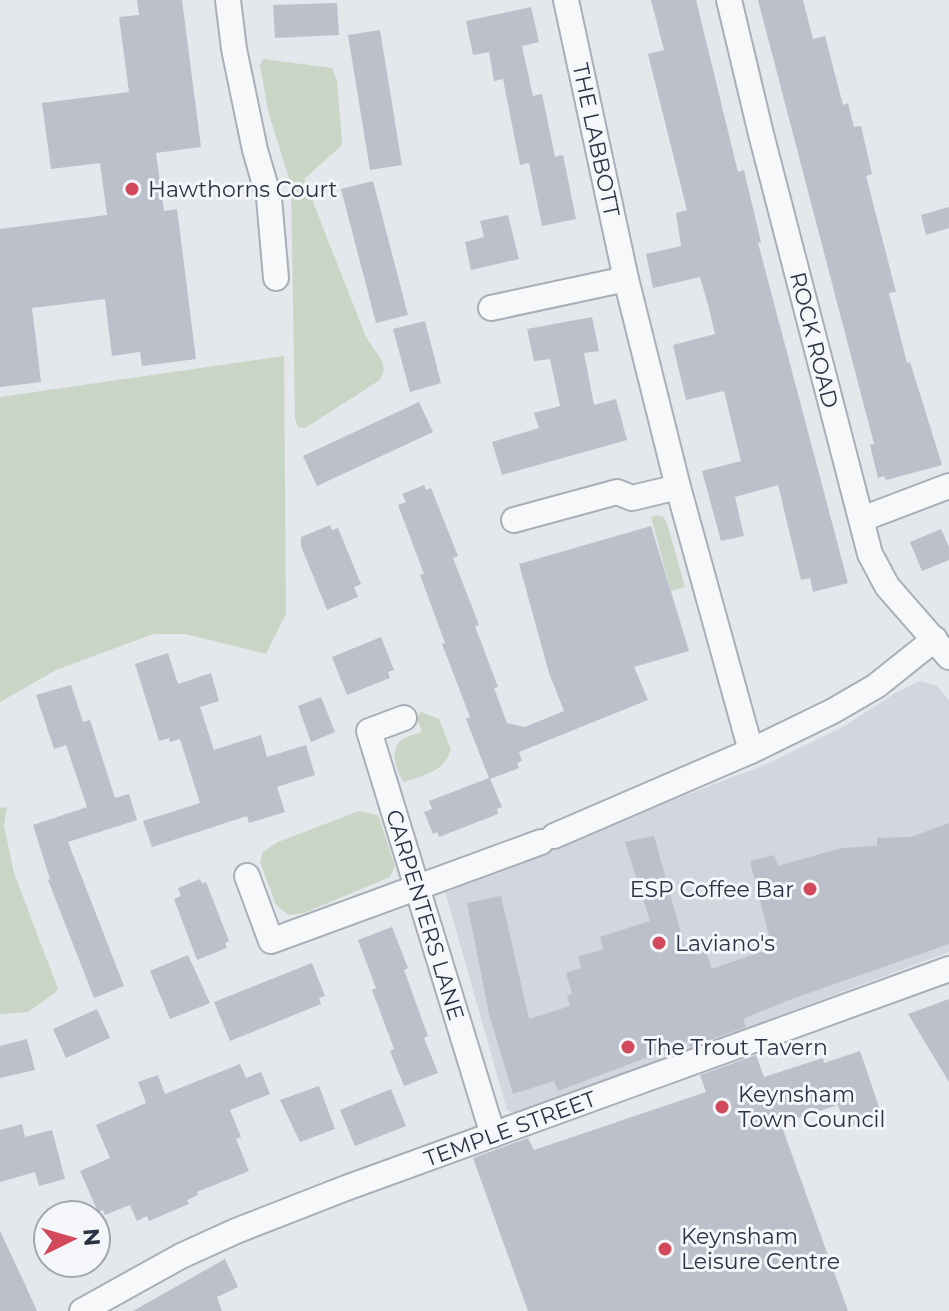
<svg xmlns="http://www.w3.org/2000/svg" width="949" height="1311" font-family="Montserrat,sans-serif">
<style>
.built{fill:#d2d6de}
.green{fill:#c9d6c5}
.building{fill:#bbc0ca}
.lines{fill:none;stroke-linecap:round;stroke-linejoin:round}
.street-casing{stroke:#a9aeb7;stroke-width:28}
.street{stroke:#f7f8fa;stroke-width:24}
.poi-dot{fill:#d1495b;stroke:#f4f6f9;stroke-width:3}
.labels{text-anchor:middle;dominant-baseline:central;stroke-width:6;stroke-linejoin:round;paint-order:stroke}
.street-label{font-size:22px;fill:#2b3445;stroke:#f4f6f9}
.poi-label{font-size:22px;fill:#2b3445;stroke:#f4f6f9;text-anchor:start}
</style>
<rect width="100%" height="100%" fill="#e4e7ec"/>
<polygon class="built" points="920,681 937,686 949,700 949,952 516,1114 507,1110 444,888 769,763 846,725 897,692"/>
<g class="green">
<polygon points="263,59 332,68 337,81 342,141 341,146 304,179 366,337 382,361 384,370 380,380 305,428 298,427 295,419 291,185 268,111 260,65"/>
<polygon points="284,356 286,614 266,654 185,634 153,634 56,670 0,702 0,397"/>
<polygon points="657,515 663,517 667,523 685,587 671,591 651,517"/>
<path d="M421,712L439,719L451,749C444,772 425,775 404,782C396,771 388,749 403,739C408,736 416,734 422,732L417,718Z"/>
<polygon points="7,807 4,826 14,873 58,989 55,993 28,1012 2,1014 0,1013 0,808"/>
<polygon points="359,811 378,815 395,866 390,877 304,913 289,915 276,905 260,862 263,852 278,842"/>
</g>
<g class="building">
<polygon points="137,0 182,0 201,147 156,153 164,211 177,209 196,359 142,366 140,352 112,356 105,299 32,308 41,382 0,387 0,229 107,215 100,163 51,169 42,103 129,92 119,17 139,15"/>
<polygon points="651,0 696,0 738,172 744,170 761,242 758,243 848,583 813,592 810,578 801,580 778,485 735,497 744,536 721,541 702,471 741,461 724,391 686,400 673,345 715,334 708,305 700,277 653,288 646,254 681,246 676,213 687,210 648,54 664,50"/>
<polygon points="758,0 803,0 813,39 825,36 843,105 848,103 854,127 861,126 872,174 866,176 896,292 889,293 907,363 910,362 942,465 886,480 884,476 878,478 870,445 874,444"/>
<polygon points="337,3 339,35 275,38 273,5"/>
<polygon points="531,7 539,42 522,46 533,96 542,94 555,157 563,155 576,219 542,226 529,163 520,165 503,79 494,81 489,52 473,55 466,21"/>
<polygon points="380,30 402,165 370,170 348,35"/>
<polygon points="373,181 408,315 376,323 341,189"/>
<polygon points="949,207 949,228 926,235 921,215"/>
<polygon points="508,215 519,259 471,270 465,242 484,237 480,221"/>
<polygon points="592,317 599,351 584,353 594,405 616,399 627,440 502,475 492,442 539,428 534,413 560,406 550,359 534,361 527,329"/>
<polygon points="425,321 441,383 410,392 393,329"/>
<polygon points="419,402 433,432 317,486 303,456"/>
<polygon points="424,485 426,490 431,488 458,556 453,558 479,625 475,626 498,687 494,688 507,723 525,727 564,711 549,673 519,564 651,526 689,651 634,667 648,700 519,752 522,761 517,763 519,768 490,779 502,807 497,809 498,814 439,837 437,832 433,834 424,812 432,809 429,801 489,778 466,719 470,717 442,644 445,643 420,575 424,574 398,505 406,502 402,494"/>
<polygon points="330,525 332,530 338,528 361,584 354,587 358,597 327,610 301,546 301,537"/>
<polygon points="941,529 949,547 949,560 922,571 910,542"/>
<polygon points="381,637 394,670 388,672 390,678 347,695 332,657"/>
<polygon points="168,653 178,684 211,673 219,701 200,707 214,750 261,735 267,757 306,745 315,775 277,787 285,812 249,823 247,816 152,847 143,821 200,803 180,739 170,742 169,738 159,741 135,664"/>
<polygon points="71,685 83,722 90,720 115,798 129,794 137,820 68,842 124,986 94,998 48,880 50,879 33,825 87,807 66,745 54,749 36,695"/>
<polygon points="321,697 335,732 311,742 298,706"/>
<polygon points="949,823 949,944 789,1000 743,1019 746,1027 690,1047 688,1042 558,1091 554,1081 513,1094 489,1014 467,903 501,896 529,1019 570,1006 567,996 572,994 566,973 581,968 578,956 603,950 600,937 650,921 625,842 654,836 687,955 705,949 712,969 772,948 750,861 774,855 778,866 841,848 877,846 877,838 911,837"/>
<polygon points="200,879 202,884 206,882 229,941 225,943 227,948 197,960 174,899 181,896 178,888"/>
<polygon points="392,927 408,968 404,970 428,1036 424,1038 438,1073 404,1086 390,1051 394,1049 372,990 376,988 358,940"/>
<polygon points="188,955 210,1003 170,1019 150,971"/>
<polygon points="312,963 325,996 319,998 321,1004 230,1041 214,1002"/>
<polygon points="949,999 949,1082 908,1014"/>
<polygon points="97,1009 110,1038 66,1058 53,1029"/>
<polygon points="27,1039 35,1070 0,1078 0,1046"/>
<polygon points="860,1051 882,1116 846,1128 838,1105 781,1124 848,1311 528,1311 473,1158 528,1138 534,1150 706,1092 700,1075 756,1055 764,1077 823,1058 824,1063"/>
<polygon points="240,1064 246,1078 261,1072 270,1094 230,1110 241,1137 236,1139 249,1171 197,1192 198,1195 187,1200 189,1204 149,1221 147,1216 137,1221 130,1205 105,1215 103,1210 98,1212 80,1171 110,1158 96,1125 146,1103 138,1082 158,1075 165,1094"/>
<polygon points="319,1086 335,1129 300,1142 280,1100"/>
<polygon points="391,1089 406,1126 355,1146 340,1110"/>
<polygon points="22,1124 25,1137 52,1130 65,1179 39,1186 35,1172 0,1182 0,1130"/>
<polygon points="0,1231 23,1280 37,1311 0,1311"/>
<polygon points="225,1259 238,1287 217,1297 222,1311 133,1311"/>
</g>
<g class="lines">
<defs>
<g id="street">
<polyline points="228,0 234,49 255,150 269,198 276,278"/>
<polyline points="566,0 626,279 678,487 751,751"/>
<polyline points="729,0 761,134 870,554 887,586 949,657"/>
<polyline points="491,308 626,279"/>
<polyline points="862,519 949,486"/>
<polyline points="514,520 617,492 632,498 678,487"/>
<polyline points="404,718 369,731 493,1135"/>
<polyline points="554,836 751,751 833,711 876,686 935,639"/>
<polyline points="247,876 271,941 541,842"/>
<polyline points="82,1311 181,1256 236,1231 346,1188 949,969"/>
</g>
</defs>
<use href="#street" class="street-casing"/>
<use href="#street" class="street"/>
</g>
<g class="poi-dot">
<circle cx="132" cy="189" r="8"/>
<circle cx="810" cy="889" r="8"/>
<circle cx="659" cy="943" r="8"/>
<circle cx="628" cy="1047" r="8"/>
<circle cx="722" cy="1107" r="8"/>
<circle cx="665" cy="1249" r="8"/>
</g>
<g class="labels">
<g class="street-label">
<text transform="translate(596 140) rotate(78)">THE LABBOTT</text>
<text transform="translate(814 340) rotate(76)">ROCK ROAD</text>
<text transform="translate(425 915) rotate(73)">CARPENTERS LANE</text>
<text transform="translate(510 1129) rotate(-20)">TEMPLE STREET</text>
</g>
<g class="poi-label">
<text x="148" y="189">Hawthorns Court</text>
<text x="794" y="889" text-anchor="end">ESP Coffee Bar</text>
<text x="675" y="943">Laviano's</text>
<text x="644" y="1047">The Trout Tavern</text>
<text x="738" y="1094">Keynsham<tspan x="738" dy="25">Town Council</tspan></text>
<text x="681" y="1236">Keynsham<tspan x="681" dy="25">Leisure Centre</tspan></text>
</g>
</g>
<g transform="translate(72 1239) rotate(85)"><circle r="38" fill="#f4f6f9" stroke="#a4a8b1" stroke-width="2"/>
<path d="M0-6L14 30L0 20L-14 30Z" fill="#d1495b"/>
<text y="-12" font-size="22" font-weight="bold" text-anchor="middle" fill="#2b3445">N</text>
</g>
</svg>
